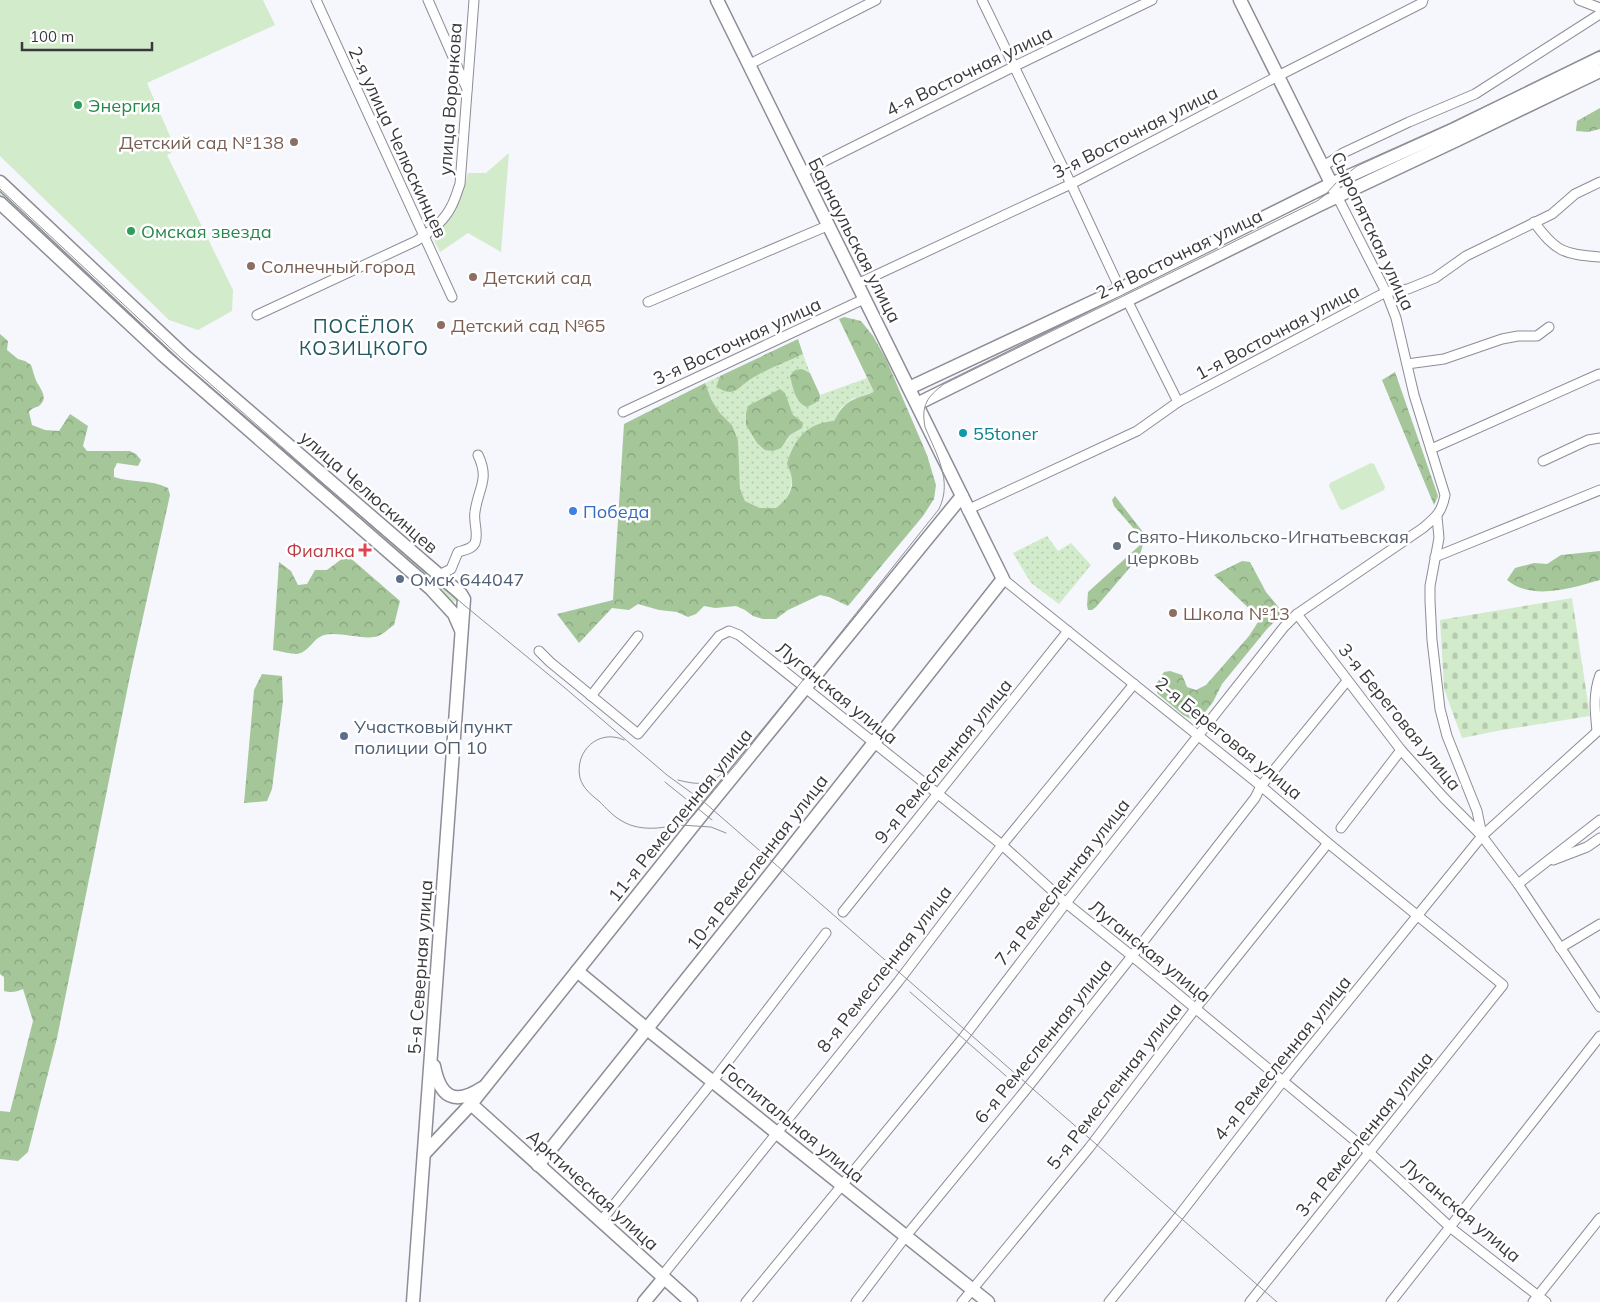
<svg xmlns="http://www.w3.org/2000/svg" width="1600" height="1302" font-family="Mulish,sans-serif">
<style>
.grass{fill:url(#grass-dots);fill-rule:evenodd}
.forest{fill:url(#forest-crowns)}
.cemetery{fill:url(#cemetery-stones)}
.park{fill:#d2ebca}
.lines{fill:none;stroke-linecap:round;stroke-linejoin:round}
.street-casing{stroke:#8d8d97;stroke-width:11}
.secondary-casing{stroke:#8d8d97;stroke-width:15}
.street{stroke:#fff;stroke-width:9}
.secondary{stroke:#fff;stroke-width:12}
.tram{stroke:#919197;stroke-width:1}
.leisure-dot{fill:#2e9e5b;stroke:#fff;stroke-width:2}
.education-dot{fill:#8d6e63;stroke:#fff;stroke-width:2}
.culture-dot{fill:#0f9aa8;stroke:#fff;stroke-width:2}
.shop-dot{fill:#3f7fe0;stroke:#fff;stroke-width:2}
.worship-dot{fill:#6b7280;stroke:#fff;stroke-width:2}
.health-dot{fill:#e0444e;stroke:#fff;stroke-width:2}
.service-dot{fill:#5c6f8a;stroke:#fff;stroke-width:2}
.labels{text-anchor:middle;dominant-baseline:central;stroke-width:5;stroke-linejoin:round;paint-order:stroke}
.street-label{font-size:18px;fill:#38383d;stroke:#fff}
.leisure-label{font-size:18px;fill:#27864d;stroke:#fff;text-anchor:start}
.education-label{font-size:18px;fill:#785e54;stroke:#fff;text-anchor:start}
.culture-label{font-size:18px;fill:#0d838f;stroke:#fff;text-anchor:start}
.shop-label{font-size:18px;fill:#366cbe;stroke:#fff;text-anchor:start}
.worship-label{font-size:18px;fill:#5b616d;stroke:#fff;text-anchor:start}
.health-label{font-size:18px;fill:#be3a42;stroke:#fff;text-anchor:end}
.service-label{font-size:18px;fill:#4e5e75;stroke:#fff;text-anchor:start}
.neighbourhood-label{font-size:19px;letter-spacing:1px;fill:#215864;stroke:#fff}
</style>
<defs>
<pattern id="grass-dots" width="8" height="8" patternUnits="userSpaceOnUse" patternTransform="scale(1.25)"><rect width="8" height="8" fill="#d2ebca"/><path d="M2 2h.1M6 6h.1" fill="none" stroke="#b5caae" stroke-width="1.8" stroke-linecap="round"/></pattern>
<pattern id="forest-crowns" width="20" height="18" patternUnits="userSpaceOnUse" patternTransform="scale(1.25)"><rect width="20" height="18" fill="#a4c699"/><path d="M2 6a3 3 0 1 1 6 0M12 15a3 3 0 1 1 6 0" fill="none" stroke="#87a27e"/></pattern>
<pattern id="cemetery-stones" width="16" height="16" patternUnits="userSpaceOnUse" patternTransform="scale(1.25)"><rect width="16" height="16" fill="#d2ebca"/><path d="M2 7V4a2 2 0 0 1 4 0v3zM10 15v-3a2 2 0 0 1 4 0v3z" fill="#b5caae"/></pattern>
</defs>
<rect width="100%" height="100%" fill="#f6f6fd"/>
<g class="grass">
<polygon points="0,188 181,356 179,360 176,360 0,198"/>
<path d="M803,354L810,373L802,369L790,376L797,399L817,403L820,395L867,378L874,392L852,399L841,408L834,421L792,473C792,491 789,497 776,508H760L745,501L740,489L738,453L732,425L721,414L712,401L705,383L720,376L716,387L739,389C756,372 781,364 803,354ZM790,407L793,415L799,419L802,428L790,435L787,441L757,443L752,435Z"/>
<polygon points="191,368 355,509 354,514 189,370"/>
<polygon points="369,525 373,525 439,582 435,586 368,527"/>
<polygon points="1047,536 1058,551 1071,543 1091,565 1059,604 1031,583 1013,553"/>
<polygon points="441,583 460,600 459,602 450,601 436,589"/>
</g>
<g class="forest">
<polygon points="1600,108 1600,129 1588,132 1576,131 1577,121"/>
<path d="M844,317L861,321L873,336L886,359L927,455L936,485L934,499L923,516L848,606L829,597L820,595L788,610L776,619H763L753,616L745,610L736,606L715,608L704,606L696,614L688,617L677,612L659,610L638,604L629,610L612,608L579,643L557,614L613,600L624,424L705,383L712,401L720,413L732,425L738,441L740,489L745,501L760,508H776C792,495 797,484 787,464C794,439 807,423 834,421C846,399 852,400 874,392L839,319Z"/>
<path d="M0,334L8,341L7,350L18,359L25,361L31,365C33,370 35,380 38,384C42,391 48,399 39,406C34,408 32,408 29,412L32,425L45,430L59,431L70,414L88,426L83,446L87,451H130L136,454L141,460L138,466L117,463L114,469V477C131,483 151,479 168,488L170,495L131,671L57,1038L28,1152L18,1161L0,1159V1111L10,1112L33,1021L23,989C16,992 12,993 4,991V977L0,974Z"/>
<path d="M798,339L803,354C784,363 763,370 747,382C741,386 738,391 730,392C725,392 721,389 716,387L720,376Z"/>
<path d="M802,369L810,373L820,395L819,401L807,407C795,403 793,387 790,376L795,370Z"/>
<polygon points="1395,372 1438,496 1434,505 1382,380"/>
<polygon points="780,389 785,393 793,415 799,419 803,424 802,428 790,435 781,448 773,451 765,450 757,443 746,425 746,413 748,406"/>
<polygon points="1115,496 1146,536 1139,557 1096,607 1092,610 1088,610 1087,605 1088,592 1139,546 1141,537 1114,506 1112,500"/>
<path d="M1600,551V580C1572,588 1532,601 1507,580L1515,568L1534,563L1547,564L1561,555Z"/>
<path d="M347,555L400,601L394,625C389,628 384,634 378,636C365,641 339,631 324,635C313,638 309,653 296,654C292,654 279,651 273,650L279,562L291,571L298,585L307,584L315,570H327Z"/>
<polygon points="1242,561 1250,562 1266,592 1281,610 1279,617 1267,629 1222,684 1213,702 1202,716 1191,719 1183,715 1157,693 1157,683 1164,672 1170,671 1182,675 1187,687 1196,690 1206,685 1249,636 1260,619 1214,575"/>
<polygon points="262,674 282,676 283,701 272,789 267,801 244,803 254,690"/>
</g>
<polygon class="cemetery" points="1572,598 1590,716 1502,730 1462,738 1444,689 1440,620"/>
<g class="park">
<polygon points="0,0 263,0 275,25 147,83 176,150 167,155 233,290 232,311 198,330 169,320 0,156"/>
<polygon points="509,153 501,252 468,233 440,252 431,234 454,211 464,187 468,173 486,173"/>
<polygon points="1371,463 1374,464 1385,487 1384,490 1343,510 1340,509 1329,486 1330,483"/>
</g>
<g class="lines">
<defs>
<g id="street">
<polyline points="316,0 452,297"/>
<polyline points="428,0 467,89"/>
<polyline points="982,0 1071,184 1120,289"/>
<polyline points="1579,0 1600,8"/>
<polyline points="748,65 876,0"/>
<polyline points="1323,166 1333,160 1343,153 1409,122 1475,94 1600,14"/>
<polyline points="801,173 1015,66 1152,0"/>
<path d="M1534,222C1556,252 1563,254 1600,257"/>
<polyline points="857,284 1071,184 1278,76 1422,3 1423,0"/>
<polyline points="1127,300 1178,402"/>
<polyline points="648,302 827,226"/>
<path d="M257,315L416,241C429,233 444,221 451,207C455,200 457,192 460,184L474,0"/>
<polyline points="1407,364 1444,359 1502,339 1518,336 1537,336 1549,327"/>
<polyline points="623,412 864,299"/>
<polyline points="1431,449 1599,374 1600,375"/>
<polyline points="1543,461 1588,440 1600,438"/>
<polyline points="967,510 1137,431 1178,402 1386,292 1408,289 1435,278 1466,256 1552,214 1575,194 1600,182"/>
<polyline points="1437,517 1439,538 1430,586 1430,601 1432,640 1440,709 1447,736 1477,811 1482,835"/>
<polyline points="1435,557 1600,490"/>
<path d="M439,575L451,569L458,552C465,550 472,549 475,543C479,533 473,522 475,512C478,488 490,480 478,455"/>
<polyline points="1003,579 1261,786 1328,843 1503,985 1250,1302"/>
<polyline points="1297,614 1401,750 1444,798 1482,836 1518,884 1600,1007"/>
<polyline points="539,651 550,662 638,734 719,636 729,631 739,635 1002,845 1066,903 1132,956 1370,1153 1451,1228 1546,1302"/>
<polyline points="591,696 638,636"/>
<path d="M1597,731C1595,711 1593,694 1600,675"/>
<polyline points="1341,828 1401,750"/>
<polyline points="1553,860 1587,847 1600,838"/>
<polyline points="1518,884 1600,820"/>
<polyline points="843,912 1068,631"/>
<polyline points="1560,948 1600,924"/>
<polyline points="601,1221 713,1081 826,933"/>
<polyline points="662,1276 898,982 1002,845 1134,684"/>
<path d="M746,1302L963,1038L1066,903L1284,627L1297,614L1423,528C1436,517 1442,512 1445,495L1414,395L1396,318L1386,292L1337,196"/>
<polyline points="856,1302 906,1236 1024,1092 1132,956 1255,798 1261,786 1347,681"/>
<polyline points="962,1302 1089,1148 1195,1009 1328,843"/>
<polyline points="1109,1302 1174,1222 1283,1081 1482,836 1600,729"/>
<polyline points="1391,1302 1600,1036"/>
<polyline points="1533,1302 1600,1218"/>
</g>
<g id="secondary">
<polyline points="1240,0 1334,189"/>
<polyline points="0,182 185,356 439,575 461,594 464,599 413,1302"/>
<polyline points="0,203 163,355 430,588 454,614 461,630"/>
<polyline points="909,388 1120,289 1331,184 1454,129 1600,58"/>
<polyline points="917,404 1319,205 1459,139 1600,71"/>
<polyline points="577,971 647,1029 988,1302"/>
<path d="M434,1066C440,1097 454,1106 482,1088"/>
<polyline points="471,1104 691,1302"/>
<polyline points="424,1154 471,1104 708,807 962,496"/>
<polyline points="538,1165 772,872 1003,579 717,0"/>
<polyline points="644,1302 664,1278"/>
</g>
</defs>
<use href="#street" class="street-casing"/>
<use href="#secondary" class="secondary-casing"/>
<use href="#street" class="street"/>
<use href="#secondary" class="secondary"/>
<g class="tram">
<polyline points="0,189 182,359 325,485 464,605 565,688 667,775 704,802 1277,1302"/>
<path d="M624,740C599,728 574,751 580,778C583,788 591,795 599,801C606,808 614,817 622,821C641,833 674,829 692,817L737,763L939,509C953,480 936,454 925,427C921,405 927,397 944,384L1317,201L1325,195L1336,183L1357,166L1452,123L1600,50"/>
<path d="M678,780C698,785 709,786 724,772"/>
<polyline points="665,782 712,820"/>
<polyline points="680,825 711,827 726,833"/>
<polyline points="910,992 1006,1076"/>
</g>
</g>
<g class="leisure-dot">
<circle cx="78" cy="105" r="5"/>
<circle cx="131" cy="231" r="5"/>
</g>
<g class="education-dot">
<circle cx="294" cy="142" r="5"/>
<circle cx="251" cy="266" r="5"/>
<circle cx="473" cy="277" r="5"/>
<circle cx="441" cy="325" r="5"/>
<circle cx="1173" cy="613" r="5"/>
</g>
<circle class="culture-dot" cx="963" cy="433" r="5"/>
<circle class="shop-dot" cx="573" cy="511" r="5"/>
<circle class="worship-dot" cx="1117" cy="546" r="5"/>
<path class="health-dot" d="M362.5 542.5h5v5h5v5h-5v5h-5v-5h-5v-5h5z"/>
<g class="service-dot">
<circle cx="400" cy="579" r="5"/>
<circle cx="344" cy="736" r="5"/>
</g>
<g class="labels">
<g class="street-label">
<text transform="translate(969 71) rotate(-26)">4-я Восточная улица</text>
<text transform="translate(450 99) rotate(-86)">улица Воронкова</text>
<text transform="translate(1135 132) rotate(-27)">3-я Восточная улица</text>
<text transform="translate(398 142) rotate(65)">2-я улица Челюскинцев</text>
<text transform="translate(1373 231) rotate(65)">Сыропятская улица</text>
<text transform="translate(855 240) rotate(63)">Барнаульская улица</text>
<text transform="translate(1179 254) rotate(-26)">2-я Восточная улица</text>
<text transform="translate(1277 332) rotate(-28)">1-я Восточная улица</text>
<text transform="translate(737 341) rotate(-25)">3-я Восточная улица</text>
<text transform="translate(369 492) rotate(41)">улица Челюскинцев</text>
<text transform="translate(837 693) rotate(39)">Луганская улица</text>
<text transform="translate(1400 717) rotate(51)">3-я Береговая улица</text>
<text transform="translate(1229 738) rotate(39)">2-я Береговая улица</text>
<text transform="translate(943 761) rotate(-51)">9-я Ремесленная улица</text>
<text transform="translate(680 815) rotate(-51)">11-я Ремесленная улица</text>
<text transform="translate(757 862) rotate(-52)">10-я Ремесленная улица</text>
<text transform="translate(1062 882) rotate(-52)">7-я Ремесленная улица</text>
<text transform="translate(1150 951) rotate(39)">Луганская улица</text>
<text transform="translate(420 967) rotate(-86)">5-я Северная улица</text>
<text transform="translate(884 969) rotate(-52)">8-я Ремесленная улица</text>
<text transform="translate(1043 1041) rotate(-51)">6-я Ремесленная улица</text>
<text transform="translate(1282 1058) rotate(-51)">4-я Ремесленная улица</text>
<text transform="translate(1114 1086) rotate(-52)">5-я Ремесленная улица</text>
<text transform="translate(793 1123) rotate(39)">Госпитальная улица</text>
<text transform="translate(1364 1134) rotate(-51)">3-я Ремесленная улица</text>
<text transform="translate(593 1190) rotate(42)">Арктическая улица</text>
<text transform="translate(1461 1210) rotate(40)">Луганская улица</text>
</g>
<g class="leisure-label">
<text x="88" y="105">Энергия</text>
<text x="141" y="231">Омская звезда</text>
</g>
<g class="education-label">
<text x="284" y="142" text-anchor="end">Детский сад №138</text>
<text x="261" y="266">Солнечный город</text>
<text x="483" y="277">Детский сад</text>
<text x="451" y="325">Детский сад №65</text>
<text x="1183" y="613">Школа №13</text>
</g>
<g class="culture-label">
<text x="973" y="433">55toner</text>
</g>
<g class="shop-label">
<text x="583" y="511">Победа</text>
</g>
<g class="worship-label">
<text x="1127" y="536">Свято-Никольско-Игнатьевская<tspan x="1127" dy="21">церковь</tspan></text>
</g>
<g class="health-label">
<text x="355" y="550">Фиалка</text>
</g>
<g class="service-label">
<text x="410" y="579">Омск 644047</text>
<text x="354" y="726">Участковый пункт<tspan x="354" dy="21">полиции ОП 10</tspan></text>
</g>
<g class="neighbourhood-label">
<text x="364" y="326">ПОСЁЛОК<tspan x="364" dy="22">КОЗИЦКОГО</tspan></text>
</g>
</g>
<path d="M22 42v8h130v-8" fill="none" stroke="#38383d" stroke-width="2.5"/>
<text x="30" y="42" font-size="15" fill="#38383d" stroke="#ffffff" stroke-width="4" paint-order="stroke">100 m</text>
</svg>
